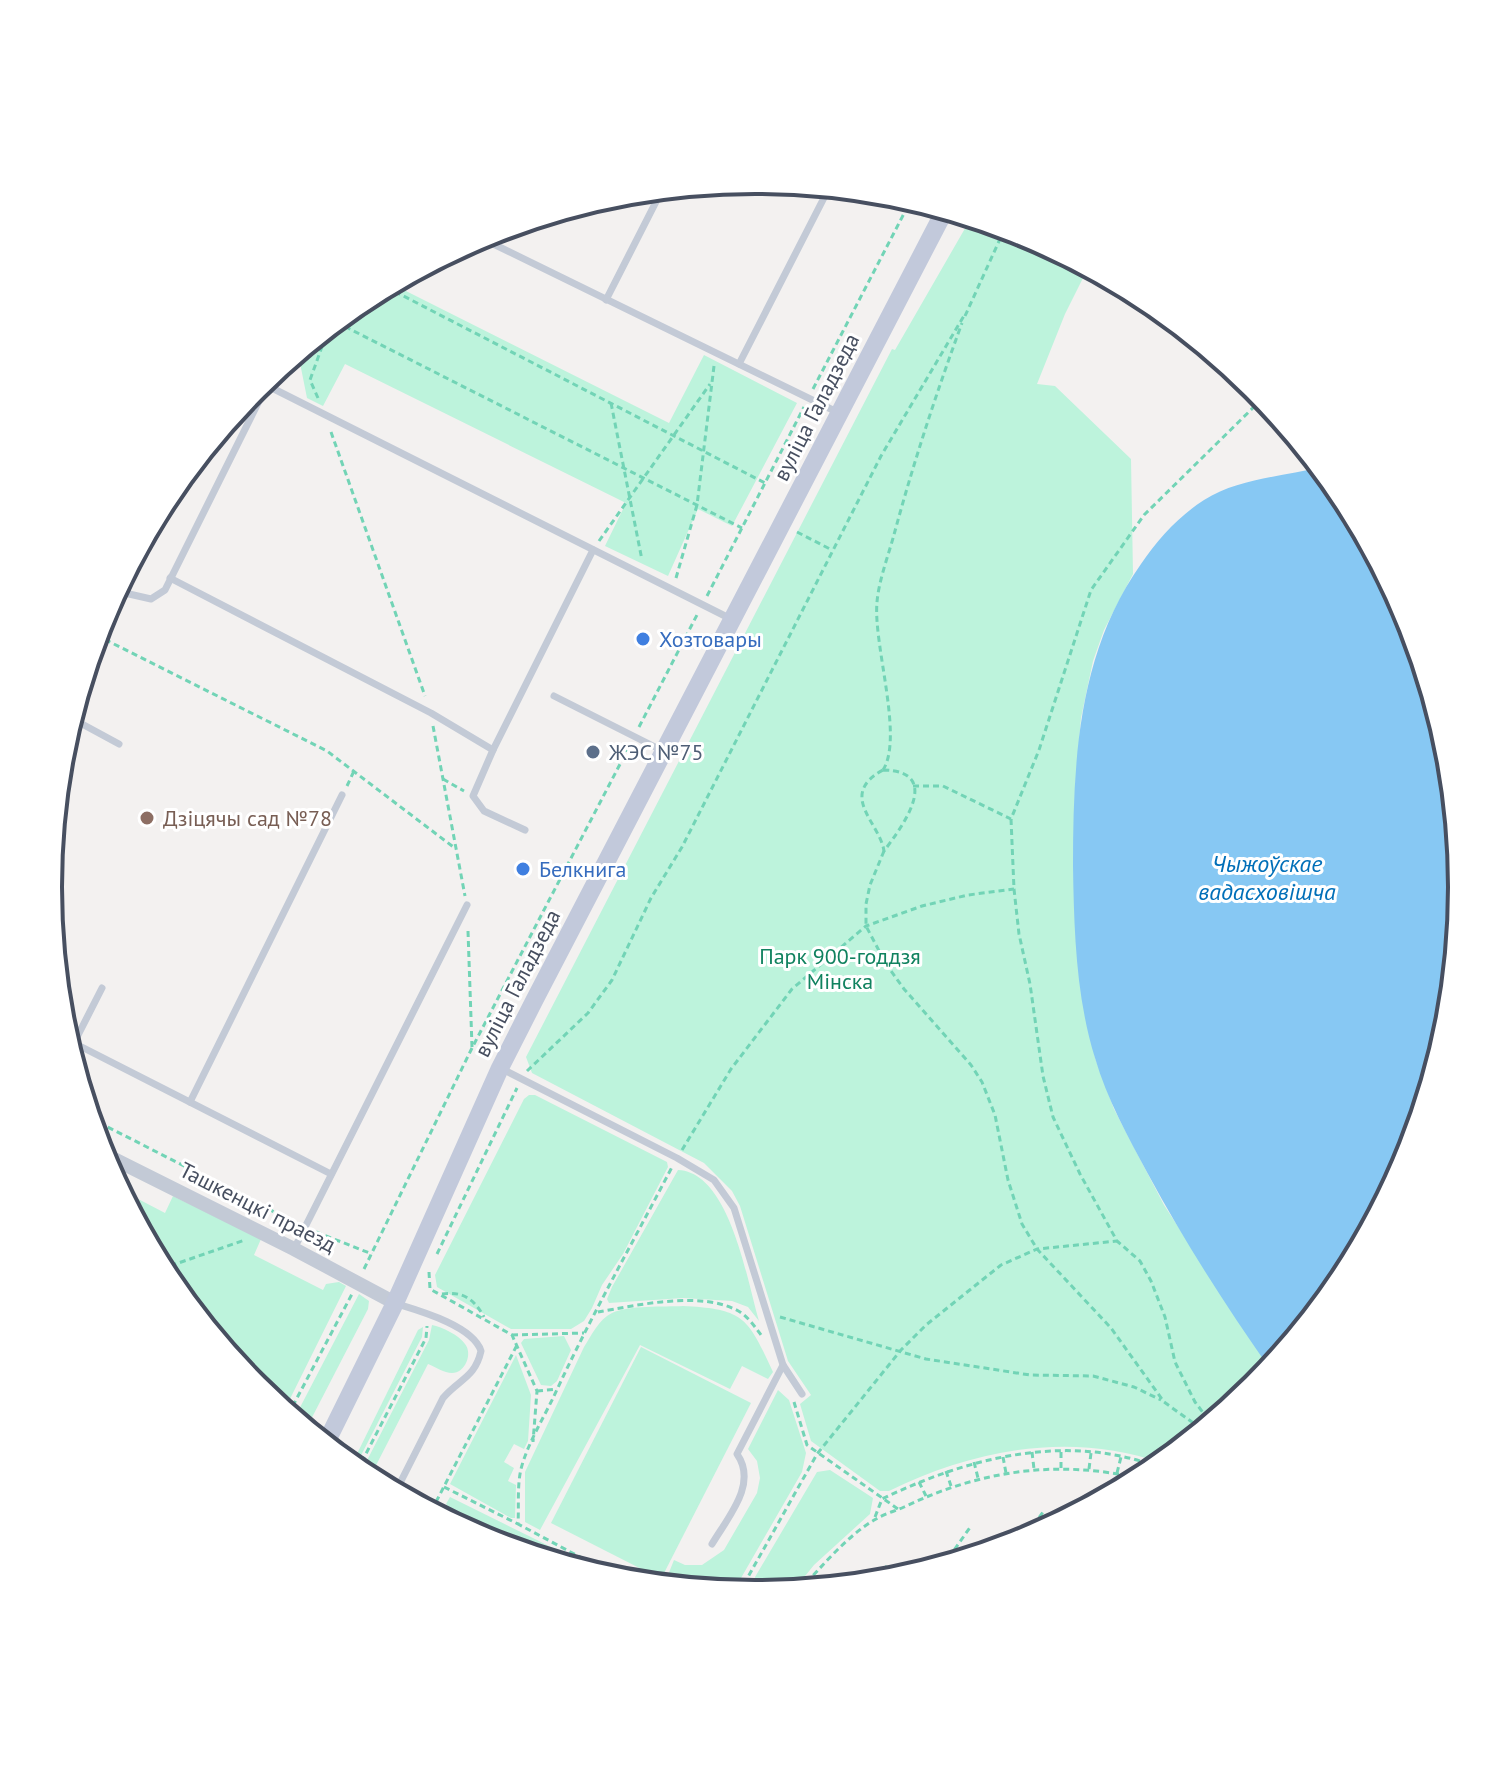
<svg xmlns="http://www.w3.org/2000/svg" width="1510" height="1775" font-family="'PT Sans',sans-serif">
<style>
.green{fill:#bdf3dc}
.water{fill:#87c8f3}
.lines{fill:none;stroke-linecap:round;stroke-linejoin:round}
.path{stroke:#72d4b6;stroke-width:3;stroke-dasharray:6 4;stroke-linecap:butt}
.lane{stroke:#c3cad6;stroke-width:7}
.street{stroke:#c3cad6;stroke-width:14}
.secondary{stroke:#c2c9db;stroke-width:18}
.shop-dot{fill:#3f7fe0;stroke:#fff;stroke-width:3}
.service-dot{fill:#5c6f8a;stroke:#fff;stroke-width:3}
.education-dot{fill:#8d6e63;stroke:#fff;stroke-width:3}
.labels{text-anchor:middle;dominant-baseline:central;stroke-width:6;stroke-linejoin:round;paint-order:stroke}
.street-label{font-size:22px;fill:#474f60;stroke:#fff}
.shop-label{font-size:22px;fill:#366cbe;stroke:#fff;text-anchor:start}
.service-label{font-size:22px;fill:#4e5e75;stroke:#fff;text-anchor:start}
.education-label{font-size:22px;fill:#785e54;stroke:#fff;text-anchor:start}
.park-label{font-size:22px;fill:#10825f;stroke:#fff}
.water-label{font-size:24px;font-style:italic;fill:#016fb8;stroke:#fff}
.rim{fill:none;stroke:#474f60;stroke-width:4}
</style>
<rect width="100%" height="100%" fill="#f3f1f0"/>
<g class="green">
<path d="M971,218L1026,235L1088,268L1065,314L1037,384L1055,386L1131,459L1133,574L1104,630L1093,661L1081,718L1075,791L1074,899L1095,1058L1114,1109L1164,1205L1270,1369L1255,1388L1162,1463C1071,1431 974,1449 889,1491H880L811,1441L800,1404L811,1395L788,1361L740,1206L732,1191L704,1163L532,1073L526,1057L892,349L895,350Z"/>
<polygon points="392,284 669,423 704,355 797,403 732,526 698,509 668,576 605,546 626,503 345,364 323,406 307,398 298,353 363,299"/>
<polygon points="529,1095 535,1095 667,1162 668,1167 623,1254 602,1285 592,1308 584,1321 571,1329 511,1329 437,1287 435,1275 524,1099"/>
<path d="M678,1170C730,1172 747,1281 759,1321L748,1307L732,1301L683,1298L609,1303L607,1299L612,1287Z"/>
<polygon points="119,1189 165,1213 173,1196 261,1239 254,1255 323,1290 326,1284 339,1282 346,1286 284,1411 255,1387 167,1280"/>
<polygon points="359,1294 369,1301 368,1309 306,1429 294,1419"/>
<path d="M683,1306C745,1309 748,1318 773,1372L768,1379L742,1366L730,1389L640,1345L540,1530L525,1522V1472L584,1347C591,1336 599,1319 612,1313C629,1305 664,1307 683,1306Z"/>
<path d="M432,1325C442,1327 459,1335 465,1344C473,1354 465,1373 452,1373C444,1373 436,1367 428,1364L369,1479L360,1474L429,1340Z"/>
<polygon points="423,1327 422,1337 354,1469 351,1466 418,1330"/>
<polygon points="564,1336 571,1350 557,1381 551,1386 541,1385 521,1343 524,1339"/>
<polygon points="641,1347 751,1403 661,1579 551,1523"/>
<polygon points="516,1355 531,1395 528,1441 524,1449 514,1444 504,1462 514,1468 508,1481 516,1485 515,1518 511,1518 450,1484"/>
<polygon points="778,1390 789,1400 806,1453 802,1472 733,1592 664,1585 674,1560 685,1565 702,1565 724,1550 757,1493 760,1478 757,1461 748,1449"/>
<polygon points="830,1470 873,1498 870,1514 814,1565 793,1591 751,1594 748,1589 817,1472"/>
<polygon points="450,1497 537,1540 586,1565 598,1575 542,1558 451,1509 446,1504"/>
</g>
<path class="water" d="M1320,467L1343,495L1408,617L1448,750L1462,888L1448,1026L1408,1158L1343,1281L1270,1369C1226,1306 1184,1241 1148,1174C1128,1137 1107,1099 1095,1058C1076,997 1074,930 1073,866C1073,761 1078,653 1141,564C1158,539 1179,516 1204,500C1239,478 1282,477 1320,467Z"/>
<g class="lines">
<g class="path">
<polyline points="386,287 765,483"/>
<polyline points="965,316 1005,228"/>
<polyline points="336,322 742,528"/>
<polyline points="813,389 911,200"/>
<polyline points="318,398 310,380 329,327"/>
<polyline points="611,403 642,560"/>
<polyline points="331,432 425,696"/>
<polyline points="797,532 832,550"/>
<polyline points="599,541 710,384"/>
<polyline points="676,578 697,505 714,366"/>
<polyline points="707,596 804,407"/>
<polyline points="96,635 327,751 456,849"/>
<polyline points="433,726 465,896"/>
<polyline points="639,727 698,613"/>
<path d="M883,770C904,737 873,645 877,602C879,579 889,554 895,531C914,461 937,391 962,323"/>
<path d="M883,770C944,771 902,827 884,851C880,823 837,795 883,770Z"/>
<polyline points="443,779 464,791"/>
<polyline points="347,786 354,771"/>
<polyline points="913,786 943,786 1011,819 1039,750 1091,590 1144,515 1263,398"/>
<polyline points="1011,819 1014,889 1019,934 1030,984 1043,1076 1053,1117 1080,1174 1117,1241 1140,1261 1151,1281 1165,1317 1175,1362 1195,1402 1211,1423"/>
<polyline points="884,851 870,885 866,904 866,926 886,964 904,989 971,1065 982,1082 995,1115 1008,1180 1022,1224 1037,1249 1111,1328 1164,1402 1203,1430"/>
<polyline points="468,931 472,1047"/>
<polyline points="505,985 519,993"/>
<polyline points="527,1071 588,1013 612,980 651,898 682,847 881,456 965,314"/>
<polyline points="90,1118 294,1222"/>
<polyline points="682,1150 731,1069 792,989 866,926 922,906 968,895 1014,889"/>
<polyline points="316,1232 372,1254"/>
<polyline points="437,1254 517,1088"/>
<polyline points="161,1269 245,1240"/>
<polyline points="364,1269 472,1048 630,745"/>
<polyline points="429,1272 430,1289 512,1335 537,1391 533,1442"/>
<path d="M442,1294C463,1291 474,1299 484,1317"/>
<path d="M598,1312C638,1305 704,1290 740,1312C749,1318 755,1327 761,1335"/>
<polyline points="780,1317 926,1359 1030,1375 1093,1376 1134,1387 1161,1400"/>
<polyline points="512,1335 584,1333"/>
<polyline points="537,1391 557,1389"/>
<polyline points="794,1402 807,1445 898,1509"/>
<polyline points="288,1415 352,1294"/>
<polyline points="1032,1452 1034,1469"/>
<polyline points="1003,1457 1006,1473"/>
<polyline points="974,1462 978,1478"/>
<polyline points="1061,1468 1061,1452"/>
<polyline points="1089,1469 1091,1453"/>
<polyline points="357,1471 426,1338 427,1326"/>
<polyline points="946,1471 951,1486"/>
<polyline points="1117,1473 1121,1457"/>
<polyline points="1147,1476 1150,1464"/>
<polyline points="919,1482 926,1496"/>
<polyline points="444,1487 518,1524"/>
<polyline points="436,1502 517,1345"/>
<path d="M875,1517L882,1499C967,1458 1066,1432 1158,1467"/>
<polyline points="1022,1542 1043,1512"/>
<polyline points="943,1566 971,1526"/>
<path d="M617,1581L593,1564L518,1524C519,1507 517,1486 521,1469C527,1445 543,1419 554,1396C590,1318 632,1244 672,1167"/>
<polyline points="874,1583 887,1566"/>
<path d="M800,1590C821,1567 849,1534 876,1519C884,1514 895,1511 904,1507C981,1470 1059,1459 1142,1479"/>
<polyline points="739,1593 817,1454 901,1350 926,1325 1001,1265 1037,1249 1117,1241"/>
</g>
<g class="lane">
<polyline points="479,237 839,413"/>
<polyline points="606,300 662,190"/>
<polyline points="739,364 829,188"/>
<polyline points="266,385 733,620"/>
<polyline points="170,578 431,713 493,750"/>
<polyline points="116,591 151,599 165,590 273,373"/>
<polyline points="554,696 663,751"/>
<polyline points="71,718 119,744"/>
<polyline points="525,830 484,811 473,796 493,750 593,550"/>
<polyline points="66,1039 331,1174"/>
<polyline points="74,1043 102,988"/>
<polyline points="502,1069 677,1158 714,1180 734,1208 783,1365 802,1394"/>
<polyline points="190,1102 342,795"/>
<polyline points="294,1249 467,905"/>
<path d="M395,1493L443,1398C459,1379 475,1378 481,1351C473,1326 420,1311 397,1304"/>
<polyline points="395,1493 485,1541"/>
<path d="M712,1544C728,1517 758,1484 737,1454L783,1365"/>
</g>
<polyline class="street" points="100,1152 294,1249 395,1303"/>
<polyline class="secondary" points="325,1445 395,1303 500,1068 534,1001 945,210"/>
</g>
<g class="shop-dot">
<circle cx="643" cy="639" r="8"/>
<circle cx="523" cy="869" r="8"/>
</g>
<circle class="service-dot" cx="593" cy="752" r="8"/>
<circle class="education-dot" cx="147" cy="818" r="8"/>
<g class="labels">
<g class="street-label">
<text transform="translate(816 407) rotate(-63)">вуліца Галадзеда</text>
<text transform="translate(517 983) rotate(-63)">вуліца Галадзеда</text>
<text transform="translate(258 1207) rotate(27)">Ташкенцкі праезд</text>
</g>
<g class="shop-label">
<text x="659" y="639">Хозтовары</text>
<text x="539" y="869">Белкнига</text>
</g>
<g class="service-label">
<text x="609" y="752">ЖЭС №75</text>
</g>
<g class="education-label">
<text x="163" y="818">Дзіцячы сад №78</text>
</g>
<g class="park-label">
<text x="840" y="956">Парк 900-годдзя<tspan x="840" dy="25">Мінска</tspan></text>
</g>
<g class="water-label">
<text x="1267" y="863">Чыжоўскае<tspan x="1267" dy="28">вадасховішча</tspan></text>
</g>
</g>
<path d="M0 0H1510V1775H0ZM62 887a693 693 0 1 1 1386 0a693 693 0 1 1-1386 0Z" fill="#fff" fill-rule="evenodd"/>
<path class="rim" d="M62 887a693 693 0 1 1 1386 0a693 693 0 1 1-1386 0Z"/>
</svg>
